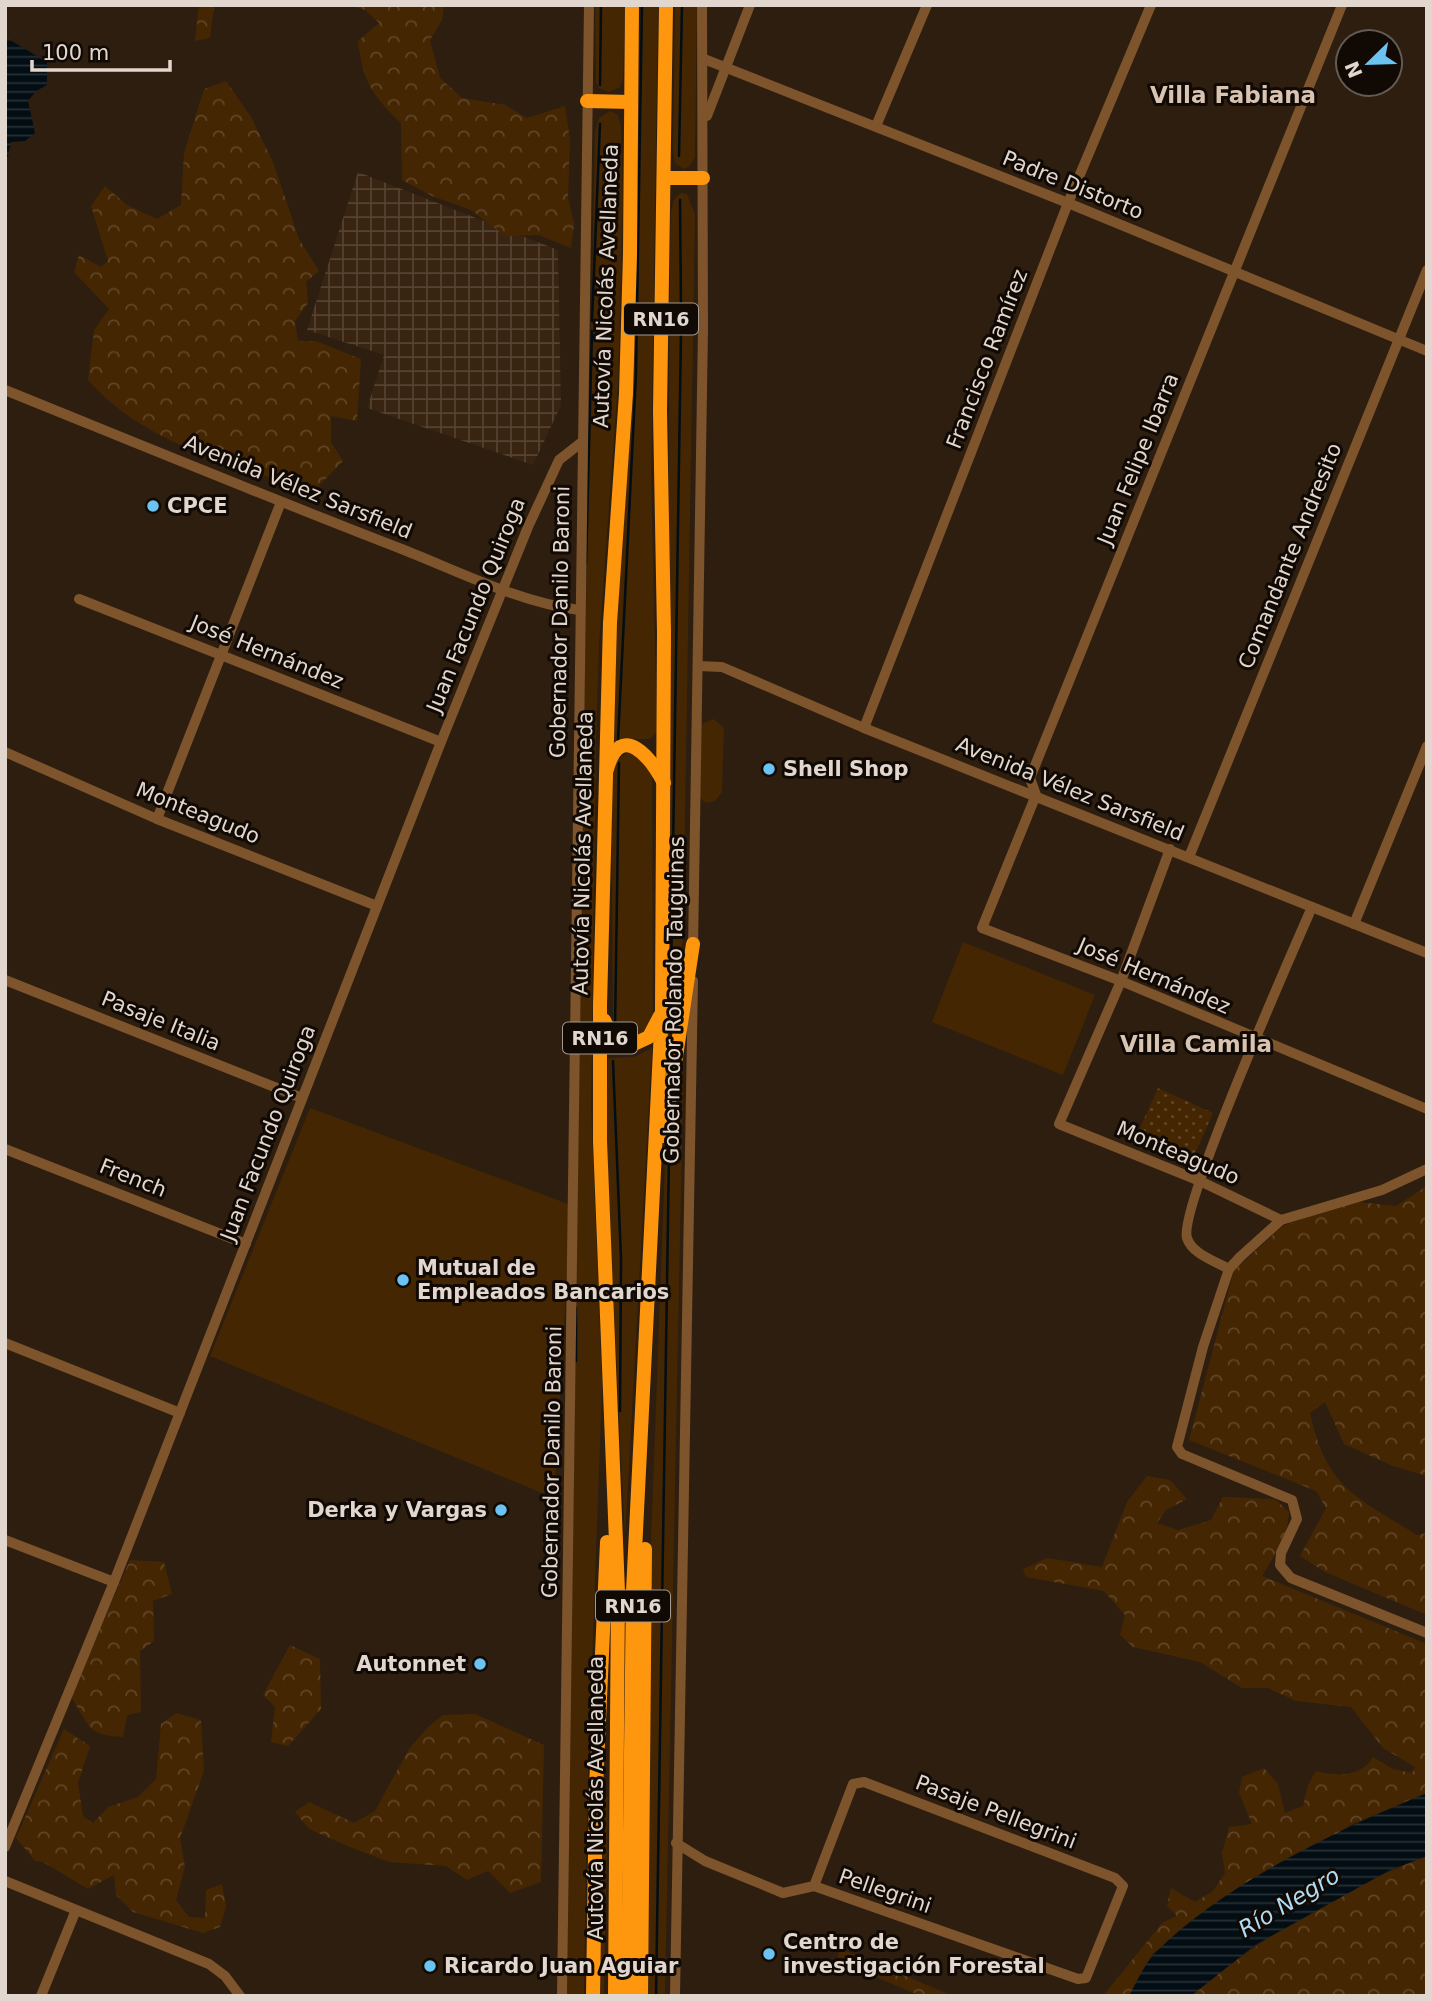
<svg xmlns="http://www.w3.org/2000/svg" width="1432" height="2001" font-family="'DejaVu Sans',sans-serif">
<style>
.industrial{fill:url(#industrial-grid)}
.green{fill:#452603}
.forest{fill:url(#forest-crowns)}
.park{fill:url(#park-dots)}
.water{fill:url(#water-rules)}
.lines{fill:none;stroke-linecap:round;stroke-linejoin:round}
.stream{stroke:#030d14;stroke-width:2.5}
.minor{stroke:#7d542c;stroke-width:10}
.highway{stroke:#ff970e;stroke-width:14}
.poi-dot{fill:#6bc3f2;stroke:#100904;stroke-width:2.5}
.labels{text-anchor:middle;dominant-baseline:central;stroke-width:6;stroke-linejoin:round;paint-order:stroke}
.shield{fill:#100904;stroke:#a39991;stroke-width:2}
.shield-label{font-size:19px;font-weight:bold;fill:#e2d7ce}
.street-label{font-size:21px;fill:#e2d7ce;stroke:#100904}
.poi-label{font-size:21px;font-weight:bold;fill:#e2d7ce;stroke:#100904;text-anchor:start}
.neighbourhood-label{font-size:23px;font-weight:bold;fill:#d9c4b2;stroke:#100904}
.water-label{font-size:23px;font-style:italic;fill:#afdbf4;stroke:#100904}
</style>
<defs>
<pattern id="industrial-grid" width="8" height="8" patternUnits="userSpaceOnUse" patternTransform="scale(1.75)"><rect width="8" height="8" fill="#382410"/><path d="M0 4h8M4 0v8" fill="none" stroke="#544332"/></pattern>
<pattern id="forest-crowns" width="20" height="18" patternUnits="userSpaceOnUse" patternTransform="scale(1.75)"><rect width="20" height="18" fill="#452603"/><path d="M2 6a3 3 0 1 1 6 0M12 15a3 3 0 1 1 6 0" fill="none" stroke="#604527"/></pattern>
<pattern id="park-dots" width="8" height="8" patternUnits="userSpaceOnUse" patternTransform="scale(1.75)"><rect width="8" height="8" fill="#452603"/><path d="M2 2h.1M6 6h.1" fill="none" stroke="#604527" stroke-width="1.8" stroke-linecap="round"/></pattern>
<pattern id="water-rules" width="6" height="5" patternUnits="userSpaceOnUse" patternTransform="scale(1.75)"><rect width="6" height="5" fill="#030d14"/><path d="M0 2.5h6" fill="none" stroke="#273035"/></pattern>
</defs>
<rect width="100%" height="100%" fill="#2d1e0f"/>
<polygon class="industrial" points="358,172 558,250 561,405 533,465 367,408 384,355 307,330"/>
<g class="green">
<polygon points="595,5 625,5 623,78 620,87 609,92 599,88 596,82"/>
<polygon points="641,5 658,5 651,474 657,731 650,739 626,739 613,749 619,580 633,401"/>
<polygon points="675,5 697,5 695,157 690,166 684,169 675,163 673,152"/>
<polygon points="610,111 618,115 621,126 623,201 618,383 599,644 596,742 591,1107 602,1386 587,1803 584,1996 567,1996 584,713 595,132 599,118"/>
<path d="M681,193L687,194L695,215L683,939L666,1058C675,776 665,493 671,211L674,199Z"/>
<polygon points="714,719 724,728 722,792 715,801 706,803 700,798 701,724"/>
<path d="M634,752L652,769L653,1022L638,1039L620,1035L613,1024L611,776C614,762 620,754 634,752Z"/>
<polygon points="963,942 1095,995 1063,1075 932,1022"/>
<polygon points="685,982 665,1996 646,1996 651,1541 665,1162"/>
<polygon points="652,1048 625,1539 606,1144 608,1058 634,1057"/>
<polygon points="310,1108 571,1205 554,1498 210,1356"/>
<polygon points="608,1797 604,1996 596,1996 602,1798"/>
</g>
<g class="forest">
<polygon points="199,5 214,5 210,38 195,41"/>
<path d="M350,5H444L442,20L430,40L440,78L462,98L505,105L527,118L565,106L570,140L568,198L574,224L571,248L539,235L505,236L471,210L432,196L402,180L401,123C372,95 363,82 358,41L379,23L365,10Z"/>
<path d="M226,81L251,117L273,162L299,239L319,271L306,282L308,303L295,321L298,341H316L361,359L357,421L331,416V442L343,461L313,492C235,465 145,445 88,380L94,330L109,309L74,272L79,255L101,267L108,261L91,206L105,186L127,205L157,219L181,205L184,153L204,89Z"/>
<path d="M1427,1186V1476L1393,1466L1344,1444L1325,1402L1310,1413C1327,1489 1355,1496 1417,1535L1427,1533V1615L1325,1572L1300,1556L1326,1508L1316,1491L1189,1440L1234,1270L1283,1226L1349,1201L1396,1206Z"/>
<path d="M1147,1476L1170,1480L1187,1499L1166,1510L1157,1523L1178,1530L1211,1520L1223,1497L1275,1499L1289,1512L1286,1536L1262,1576L1427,1644V1793L1350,1825L1154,1952L1129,1996H1103L1162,1923L1177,1916L1167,1906L1171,1888L1195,1902L1213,1891L1225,1873L1222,1853L1229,1827L1252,1824L1239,1793L1242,1777L1264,1768L1278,1784L1285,1813L1303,1806L1308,1785L1316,1771C1336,1777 1362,1777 1373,1757L1393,1769L1412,1773L1415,1767L1383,1748L1351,1707L1296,1701L1268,1688H1242L1200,1662L1133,1647L1120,1635L1125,1615L1104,1591L1026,1577L1023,1569L1047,1558L1102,1567L1127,1502Z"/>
<path d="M130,1560L164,1562L172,1594L153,1601L154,1641L140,1651L141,1712L127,1715L123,1737C86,1735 90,1726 71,1697Z"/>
<polygon points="290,1645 320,1659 321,1709 288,1746 271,1742 275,1707 263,1695"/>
<polygon points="176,1713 201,1720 204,1771 180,1838 185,1867 176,1900 189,1917 205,1918 206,1890 222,1884 226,1906 220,1927 203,1933 133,1912 116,1895 114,1875 88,1889 43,1862 35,1861 16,1838 64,1729 90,1746 78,1783 83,1816 93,1823 108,1807 138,1797 156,1779 161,1724"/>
<polygon points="475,1714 544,1745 541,1882 510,1893 488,1871 467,1880 446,1866 389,1862 350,1847 309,1829 295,1812 309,1802 354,1823 375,1811 409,1749 428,1727 443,1715"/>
<path d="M1427,1856V1996H1191C1260,1937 1342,1889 1427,1856Z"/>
<polygon points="839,1948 953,1996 921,1996 838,1961"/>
</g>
<polygon class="park" points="1158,1088 1213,1113 1190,1165 1134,1141"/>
<g class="water">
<polygon points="5,37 47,62 47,85 36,91 28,101 35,133 25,141 11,142 8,157 5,156"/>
<path d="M1427,1793V1856L1390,1870L1255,1945L1191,1996H1129C1137,1982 1145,1962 1157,1951C1224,1884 1339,1829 1427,1793Z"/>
</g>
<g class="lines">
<g class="stream">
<polyline points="600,85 601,5"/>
<polyline points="679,156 682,5"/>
<polyline points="680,200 681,311"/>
<polyline points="592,321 600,124"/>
<polyline points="586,563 592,331"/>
<polyline points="618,740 636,373 642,5"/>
<polyline points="671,980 681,332"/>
<polyline points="615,1028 619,763"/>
<polyline points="613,1061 621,1259 620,1411"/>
<polyline points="576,1361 576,1308"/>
<polyline points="656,1996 669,1155 673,1138"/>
</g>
<g class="minor">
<polyline points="1342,5 1030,778 1036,795 982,928 1121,981 1427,1109"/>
<polyline points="704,59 1068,203 1427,351"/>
<polyline points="707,116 750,5"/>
<polyline points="876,126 927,5"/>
<path d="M5,390C136,443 267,497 399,548C456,570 517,602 579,610"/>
<polyline points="79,599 441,742"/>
<polyline points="698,666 722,667 864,728 1427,953"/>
<polyline points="864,728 1068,203 1151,5"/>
<polyline points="5,752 157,819 377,906"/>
<polyline points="157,819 281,502"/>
<polyline points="1170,849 1121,981 1059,1124 1200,1181 1281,1220"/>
<polyline points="1189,857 1427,270"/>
<polyline points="1354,924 1427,746"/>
<polyline points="693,949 703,329 702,5"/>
<polyline points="5,980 302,1098"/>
<polyline points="5,1149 246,1244"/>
<polyline points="1427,1169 1382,1190 1281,1220 1240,1257 1229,1269 1203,1347 1177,1447 1182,1454 1292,1500 1297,1519 1281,1553 1280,1565 1291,1578 1427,1633"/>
<path d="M1229,1269C1215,1261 1192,1254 1187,1238C1178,1210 1293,951 1312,907"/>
<polyline points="5,1343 180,1413"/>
<polyline points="5,1540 114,1582"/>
<polyline points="676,1843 705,1861 783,1893 814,1886 1078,1979 1086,1978 1123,1886 1115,1878 864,1782 853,1784 814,1886"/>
<polyline points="5,1847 114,1582 441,742 528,527 559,460 582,442"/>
<polyline points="5,1881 209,1964 225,1976 240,1996"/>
<polyline points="41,1996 76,1910"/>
<polyline points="562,1996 589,5"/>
<polyline points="675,1996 693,981"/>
</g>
<g class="highway">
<polyline points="587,101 631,102"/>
<polyline points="664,178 703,178"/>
<path d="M607,769C621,720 651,758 664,783"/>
<polyline points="604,1020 613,1039 632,1045 649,1037 660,1016"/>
<polyline points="664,1136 693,944"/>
<polyline points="593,1996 596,1788 607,1542"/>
<polyline points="615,1996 618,1592 600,1141 600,1005 610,623 626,394 630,254 632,5"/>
<polyline points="628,1996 633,1591 662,1010 664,632 660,411 666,5"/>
<polyline points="641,1996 645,1549"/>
</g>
</g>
<g class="poi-dot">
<circle cx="153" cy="506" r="7"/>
<circle cx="769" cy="769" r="7"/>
<circle cx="403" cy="1280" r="7"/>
<circle cx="501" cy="1510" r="7"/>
<circle cx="480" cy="1664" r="7"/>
<circle cx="769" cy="1954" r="7"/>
<circle cx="430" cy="1966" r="7"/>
</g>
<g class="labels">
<g class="shield">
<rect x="624" y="303.5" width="74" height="31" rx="5"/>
<rect x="563" y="1022.5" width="74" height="31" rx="5"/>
<rect x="596" y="1590.5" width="74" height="31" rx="5"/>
</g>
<g class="shield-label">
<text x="661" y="319">RN16</text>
<text x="600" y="1038">RN16</text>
<text x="633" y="1606">RN16</text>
</g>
<g class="street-label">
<text transform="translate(1073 185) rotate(22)">Padre Distorto</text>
<text transform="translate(606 286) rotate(-88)">Autovía Nicolás Avellaneda</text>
<text transform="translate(987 359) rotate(-69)">Francisco Ramírez</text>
<text transform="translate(1138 459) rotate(-68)">Juan Felipe Ibarra</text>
<text transform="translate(298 487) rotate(22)">Avenida Vélez Sarsfield</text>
<text transform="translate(1290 556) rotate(-68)">Comandante Andresito</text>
<text transform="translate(476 605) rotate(-68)">Juan Facundo Quiroga</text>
<text transform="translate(560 622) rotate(-89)">Gobernador Danilo Baroni</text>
<text transform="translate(267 652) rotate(22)">José Hernández</text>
<text transform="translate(1070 789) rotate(22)">Avenida Vélez Sarsfield</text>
<text transform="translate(198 813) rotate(22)">Monteagudo</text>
<text transform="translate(583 853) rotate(-89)">Autovía Nicolás Avellaneda</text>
<text transform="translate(1154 976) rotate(23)">José Hernández</text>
<text transform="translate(674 1000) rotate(-89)">Gobernador Rolando Tauguinas</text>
<text transform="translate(161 1021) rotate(22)">Pasaje Italia</text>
<text transform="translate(268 1133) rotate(-69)">Juan Facundo Quiroga</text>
<text transform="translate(1178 1153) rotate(23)">Monteagudo</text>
<text transform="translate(133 1178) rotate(22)">French</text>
<text transform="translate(552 1462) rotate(-89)">Gobernador Danilo Baroni</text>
<text transform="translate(596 1798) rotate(-90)">Autovía Nicolás Avellaneda</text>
<text transform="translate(996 1812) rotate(21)">Pasaje Pellegrini</text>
<text transform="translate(885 1891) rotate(19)">Pellegrini</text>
</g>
<g class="poi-label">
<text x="167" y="506">CPCE</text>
<text x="783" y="769">Shell Shop</text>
<text x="417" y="1268">Mutual de<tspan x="417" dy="24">Empleados Bancarios</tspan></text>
<text x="487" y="1510" text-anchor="end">Derka y Vargas</text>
<text x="466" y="1664" text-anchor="end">Autonnet</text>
<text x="783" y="1942">Centro de<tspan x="783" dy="24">investigación Forestal</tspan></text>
<text x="444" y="1966">Ricardo Juan Aguiar</text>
</g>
<g class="neighbourhood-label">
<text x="1233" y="95">Villa Fabiana</text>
<text x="1196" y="1044">Villa Camila</text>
</g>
<g class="water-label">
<text transform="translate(1289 1902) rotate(-31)">Río Negro</text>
</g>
</g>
<rect width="1432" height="2001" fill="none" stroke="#e2d7ce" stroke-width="14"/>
<g transform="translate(1369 63) rotate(247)"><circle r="33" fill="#100904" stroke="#645b55" stroke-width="2"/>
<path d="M0-5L12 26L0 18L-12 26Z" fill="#6bc3f2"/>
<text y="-10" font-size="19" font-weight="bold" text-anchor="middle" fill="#e2d7ce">N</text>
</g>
<path d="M32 60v10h138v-10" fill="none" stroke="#e2d7ce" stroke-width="3.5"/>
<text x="42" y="60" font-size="21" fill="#e2d7ce" stroke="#100904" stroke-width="5" paint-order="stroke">100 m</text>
</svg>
